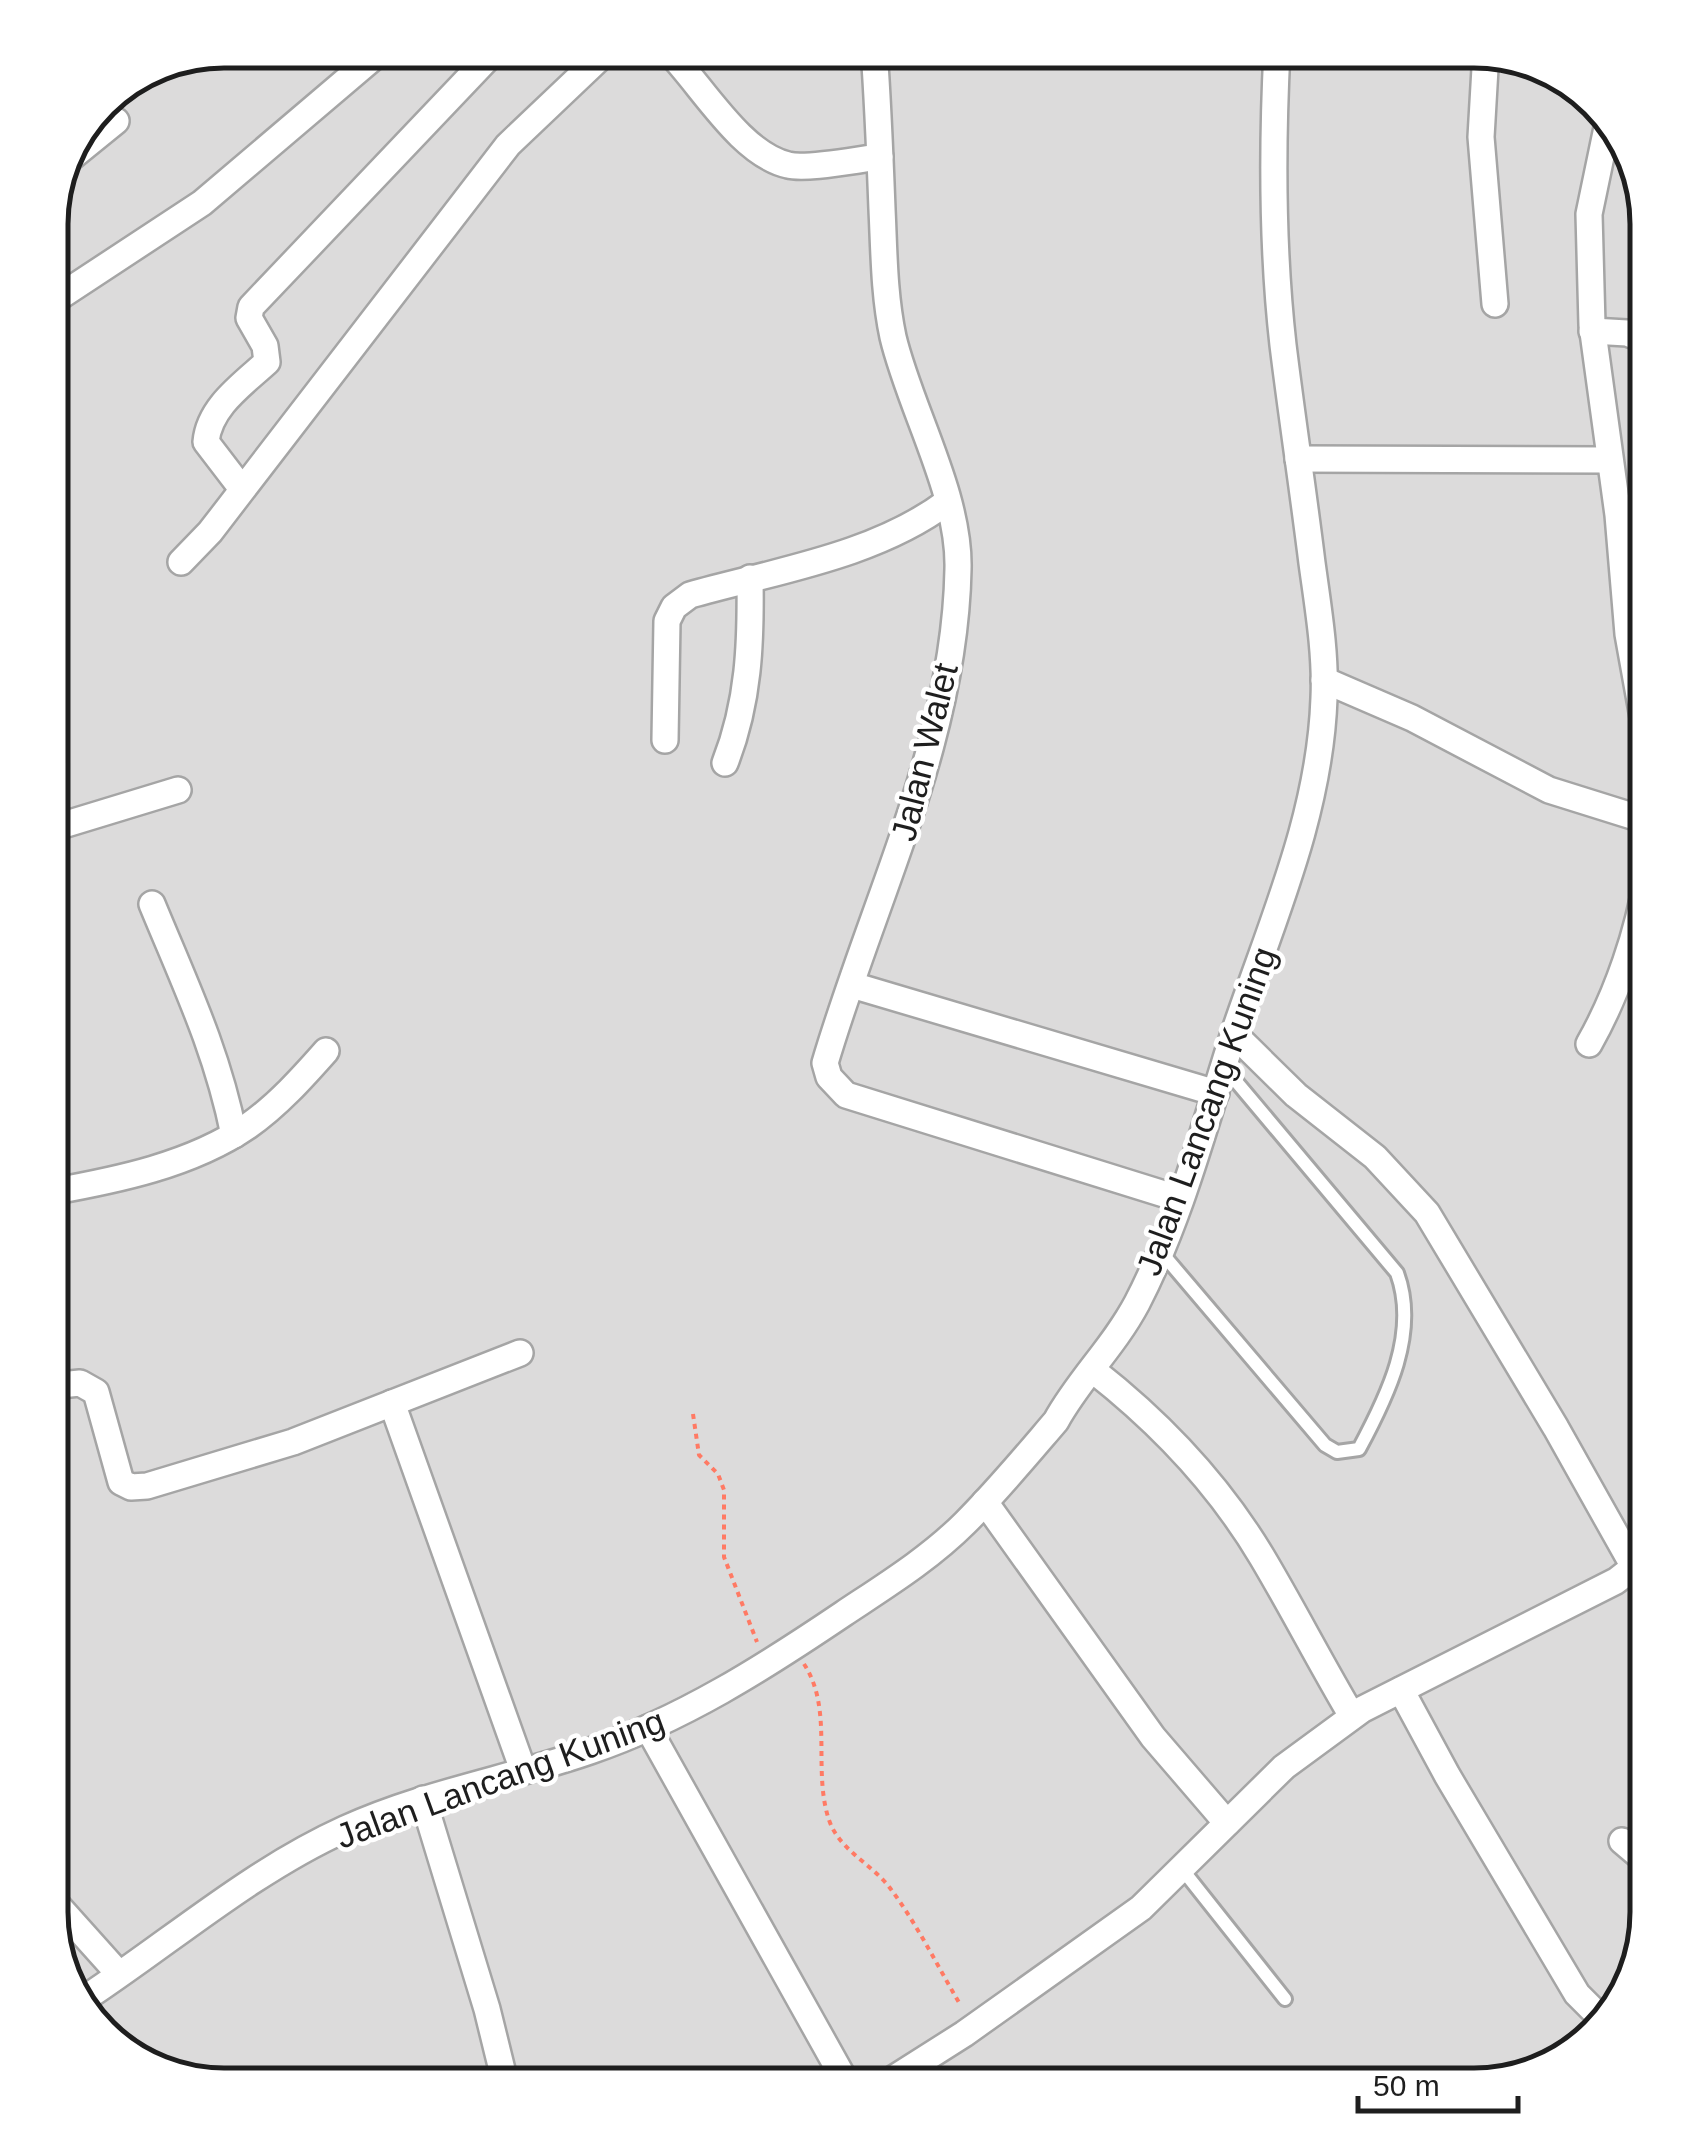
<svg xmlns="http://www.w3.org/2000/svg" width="1698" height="2136" font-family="Arial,sans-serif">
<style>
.residential{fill:#dcdbdb}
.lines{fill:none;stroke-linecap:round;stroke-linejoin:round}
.service-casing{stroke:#a5a5a5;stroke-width:18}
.minor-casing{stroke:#a5a5a5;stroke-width:30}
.path{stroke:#ff7a64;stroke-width:4;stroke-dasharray:5 5;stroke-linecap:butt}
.service{stroke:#fff;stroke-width:12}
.minor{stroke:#fff;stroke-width:25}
.labels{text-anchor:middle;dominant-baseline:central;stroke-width:9;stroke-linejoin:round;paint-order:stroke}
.street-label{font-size:35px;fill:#1e1e1e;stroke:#fff}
.rim{fill:none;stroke:#1e1e1e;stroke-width:5}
</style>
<rect width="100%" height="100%" fill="#f0ece3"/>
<polygon class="residential" points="224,50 1485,50 1561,73 1618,127 1648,223 1648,1913 1625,1999 1571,2056 1475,2086 223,2086 137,2063 80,2009 50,1912 50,212 68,146 109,94"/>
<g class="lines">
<defs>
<g id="service">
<path d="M1161,1252L1325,1445L1337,1452L1359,1449C1387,1397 1419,1333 1397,1273L1224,1067"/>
<polyline points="1182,1869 1285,1999"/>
</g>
<g id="minor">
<path d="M667,50C701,84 740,154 788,165C806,170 860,159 880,157"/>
<path d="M874,50C878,103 880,156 882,209C884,251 884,295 893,337C910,409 960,494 958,569C955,742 873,900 825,1063L829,1077L846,1095L1180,1199"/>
<polyline points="1486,51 1481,137 1495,304"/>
<polyline points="1609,118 1589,214 1592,325 1618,515 1628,634 1648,745"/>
<polyline points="63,164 116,121"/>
<polyline points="50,303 202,203 382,50"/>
<polyline points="1592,331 1627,333 1648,341"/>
<polyline points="1298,459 1609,460"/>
<path d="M242,489L206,442C209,407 243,384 267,362L265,346L249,318L251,307L485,61L491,50"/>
<polyline points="181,562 210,532 508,145 608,50"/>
<polyline points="1324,680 1412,718 1549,790 1648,821"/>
<path d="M665,740L667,621L674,607L690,595C775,571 875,556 947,502"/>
<path d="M725,763C749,702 751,643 750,578"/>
<polyline points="50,829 178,790"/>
<path d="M152,904C185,984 217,1050 234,1135"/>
<polyline points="852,985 1216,1093"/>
<polyline points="1234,1034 1296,1095 1375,1157 1427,1213 1556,1428 1634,1567"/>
<path d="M1589,1044C1618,993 1638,932 1648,874"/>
<path d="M50,1192C117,1180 191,1165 248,1126C277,1106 303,1077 326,1051"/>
<path d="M1094,1371C1159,1422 1219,1485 1262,1557C1293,1609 1321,1664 1352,1716"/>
<polyline points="50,1386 80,1383 96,1392 121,1482 131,1487 147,1486 293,1442 520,1353"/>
<polyline points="392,1403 523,1770"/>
<polyline points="985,1502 1153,1737 1227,1823"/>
<polyline points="1401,1690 1447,1775 1577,1994 1604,2021"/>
<polyline points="648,1728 848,2086"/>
<polyline points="423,1799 487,2009 506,2086"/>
<polyline points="1622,1841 1648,1863"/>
<polyline points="50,1897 119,1974"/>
<path d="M78,2003C166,1946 248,1873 345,1829C424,1793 509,1779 590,1751C683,1719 763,1668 843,1614C885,1586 929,1559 965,1523C997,1491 1026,1456 1056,1421C1079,1379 1113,1348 1137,1303C1181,1218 1205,1123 1234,1033C1271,923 1320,816 1324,698C1326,653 1318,607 1312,563C1303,490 1292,418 1283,345C1272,248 1272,148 1277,50"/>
<polyline points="882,2086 964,2034 1141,1908 1284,1767 1363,1709 1616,1581 1648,1556"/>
</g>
</defs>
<use href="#service" class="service-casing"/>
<use href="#minor" class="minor-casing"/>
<g class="path">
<polyline points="709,65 741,50"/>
<polyline points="693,1414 699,1455 718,1474 724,1490 724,1557 757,1642"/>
<path d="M804,1664C834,1710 812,1769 829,1820C839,1850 872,1864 890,1888C917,1924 938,1967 961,2006"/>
</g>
<use href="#service" class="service"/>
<use href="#minor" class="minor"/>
</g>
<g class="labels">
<g class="street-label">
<text transform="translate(924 752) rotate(-76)">Jalan Walet</text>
<text transform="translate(1206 1111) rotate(-70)">Jalan Lancang Kuning</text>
<text transform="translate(500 1778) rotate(-20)">Jalan Lancang Kuning</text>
</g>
</g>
<path d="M0 0H1698V2136H0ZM224 68H1474A156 156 0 0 1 1630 224V1912A156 156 0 0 1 1474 2068H224A156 156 0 0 1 68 1912V224A156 156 0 0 1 224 68Z" fill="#fff" fill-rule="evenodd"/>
<path class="rim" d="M224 68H1474A156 156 0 0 1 1630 224V1912A156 156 0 0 1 1474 2068H224A156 156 0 0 1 68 1912V224A156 156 0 0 1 224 68Z"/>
<path d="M1358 2096v15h160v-15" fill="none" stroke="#1e1e1e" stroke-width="5"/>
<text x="1373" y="2096" font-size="30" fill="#1e1e1e" stroke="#ffffff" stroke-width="8" paint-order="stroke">50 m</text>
</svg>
